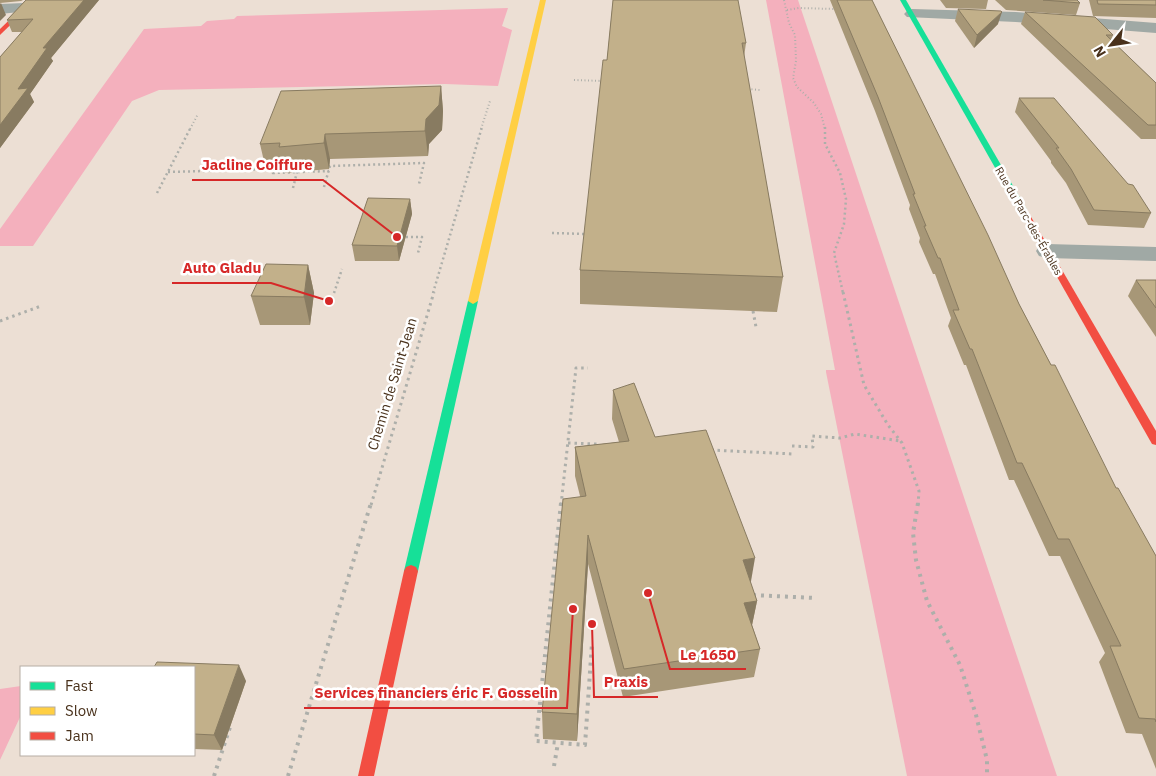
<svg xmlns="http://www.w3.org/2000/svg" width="1156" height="776" font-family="'IBM Plex Sans',sans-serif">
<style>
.green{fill:#f4b0bd}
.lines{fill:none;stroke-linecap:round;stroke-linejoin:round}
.path-far3{stroke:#adafaa;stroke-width:2;stroke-dasharray:1 2.5;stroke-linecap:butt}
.path-far2{stroke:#adafaa;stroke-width:2.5;stroke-dasharray:2 3;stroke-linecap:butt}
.path-far1{stroke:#adafaa;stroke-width:3;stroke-dasharray:2.5 4;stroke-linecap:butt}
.path{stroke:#adafaa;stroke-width:4;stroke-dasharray:3 5;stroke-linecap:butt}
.street{fill:#a0a9a5;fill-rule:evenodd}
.fast{fill:#16e098;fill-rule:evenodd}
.slow{fill:#ffcf43;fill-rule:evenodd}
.jam{fill:#f24e42;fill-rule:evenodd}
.wall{fill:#a79777}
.shaded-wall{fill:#887b61}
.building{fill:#c2b08a;stroke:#887b61}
.labels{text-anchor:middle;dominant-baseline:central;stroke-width:5;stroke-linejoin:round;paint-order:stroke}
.far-street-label{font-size:11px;fill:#49311b;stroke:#fff}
.street-label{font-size:14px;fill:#49311b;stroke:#fff}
.leader{fill:none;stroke:#d62828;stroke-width:2}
.callout-dot{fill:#d62828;stroke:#fff;stroke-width:2}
.callout-label{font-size:15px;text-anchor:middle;font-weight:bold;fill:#d62828;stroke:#fff;stroke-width:5;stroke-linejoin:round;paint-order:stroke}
</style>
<rect width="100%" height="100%" fill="#ecdfd4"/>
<g class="green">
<polygon points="766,0 798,0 1057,776 907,776 826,372 826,370 835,370"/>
<polygon points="508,8 502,26 512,30 498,86 445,84 159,90 132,101 33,246 0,246 0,229 144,29 201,26 207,21 234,19 237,16"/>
<polygon points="21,686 21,715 0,760 0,689"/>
</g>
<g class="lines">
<g class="path-far3">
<polyline points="784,0 789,23 795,35 796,61 793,78 797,87 814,103 821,114 825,129"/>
<polyline points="787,10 799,8 835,9"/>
<polyline points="574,80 603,81"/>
<polyline points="748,89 760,90"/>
<polyline points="190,129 198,114"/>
<polyline points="481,129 490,101"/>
</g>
<g class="path-far2">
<polyline points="825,127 825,144 840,173 846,199 844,224 834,253 843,293"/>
<polyline points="168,172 274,169 273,173 329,171"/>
<polyline points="324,187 330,166 424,163 419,184"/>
<polyline points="293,188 297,172"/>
<polyline points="157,193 191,127"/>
<polyline points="552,233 586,234"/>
<polyline points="406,237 422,237 418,253"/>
<polyline points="334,293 342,269"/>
<polyline points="433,293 482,127"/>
</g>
<g class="path-far1">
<polyline points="843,292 864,385 888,425 902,443 919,491 918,505"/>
<polyline points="753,311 756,327"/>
<polyline points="0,321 41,306"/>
<polyline points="568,443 597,444"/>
<polyline points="792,446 813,447 812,436 840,438 855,434 900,441"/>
<polyline points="711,450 793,454"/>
<polyline points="371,505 434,292"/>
<polyline points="561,505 576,368 588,368"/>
</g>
<g class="path">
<polyline points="561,503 536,741 585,745 592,643"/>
<polyline points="918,503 913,533 916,560 927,601 960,665 976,715 987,760 987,776"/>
<polyline points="753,595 815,598"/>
<polyline points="554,766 558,743"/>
<polyline points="214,776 230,727"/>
<polyline points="288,776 371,503"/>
</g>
<g class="street">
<polygon points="24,3 29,5 32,8 29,11 0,14 0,4"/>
<polygon points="912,9 1016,12 1156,23 1156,33 1016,22 907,17 904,14 907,11"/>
<polygon points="1047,244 1156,247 1156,261 1047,258 1039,256 1036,251 1039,246"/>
</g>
<g class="fast">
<polygon points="900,0 906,0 1027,210 1026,212 1023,213 1019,210"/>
<polygon points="473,298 478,301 418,571 416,575 411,577 406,575 404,571 468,301"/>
</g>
<polygon class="slow" points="540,0 546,0 478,301 473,304 468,301"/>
<g class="jam">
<polygon points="30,0 36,0 0,35 0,29"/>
<polygon points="1023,207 1027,210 1156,431 1156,445 1152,444 1019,210"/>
<polygon points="411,565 416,567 418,571 374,776 358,776 404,571 406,567"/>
</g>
</g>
<g class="wall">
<polygon points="0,0 23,0 21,1 0,3"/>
<polygon points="26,0 99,0 51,58 53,61 30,94 34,102 0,148 0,57 22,32 12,32 7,20"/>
<polygon points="613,0 746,43 744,57 783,277 777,312 580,304 580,270 607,60"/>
<polygon points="830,0 872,0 1019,304 1116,488 1156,556 1156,769 1142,734 1126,733 1099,662 1105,653 1060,556 1049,556 1014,480 1009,480 966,365 964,365 948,326 951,318 935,274 933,274 919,242 920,238 909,209 910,205 875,111"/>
<polygon points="940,0 988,0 986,9 946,8"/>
<polygon points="995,0 1077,0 1080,3 1076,15 1006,10"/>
<polygon points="1089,0 1156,0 1156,18 1093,16"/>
<polygon points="958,9 998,24 974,48 955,21"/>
<polygon points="1025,12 1113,35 1111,40 1156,83 1156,139 1141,139 1021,24"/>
<polygon points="441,86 443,111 442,130 429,144 428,156 330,159 329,169 285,173 284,169 266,170 260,144"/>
<polygon points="1019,98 1151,213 1144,228 1088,225 1066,183 1051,163 1051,161 1015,112"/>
<polygon points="410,199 412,214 399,261 355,261 352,245"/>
<polygon points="308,265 314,293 310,325 260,325 251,296"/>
<polygon points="1136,280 1156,280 1156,337 1128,296"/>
<polygon points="613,390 655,437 750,582 757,601 752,625 760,649 754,677 623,697 588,564 577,741 543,739 542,712 580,496 575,476 575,447 619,442 612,419"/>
<polygon points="194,667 246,681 222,750 194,749"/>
</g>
<g class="shaded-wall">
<polygon points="84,0 99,0 51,58 53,61 30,94 34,102 0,148 0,125 18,89 43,48"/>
<polygon points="1,3 6,15 0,21 0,4"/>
<polygon points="1002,12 998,24 974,48 977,35"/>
<polygon points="441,86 443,111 442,130 429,144 428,156 425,131 426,119"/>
<polygon points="325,134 330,159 329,169 324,143"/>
<polygon points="410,199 412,214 399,261 397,246"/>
<polygon points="308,265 314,293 310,325 304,297"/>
<polygon points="588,535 588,564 577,741 577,714"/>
<polygon points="755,558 750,587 743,560"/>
<polygon points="757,601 751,630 744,603"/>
<polygon points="239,665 246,681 222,750 214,735"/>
</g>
<g class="building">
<polygon points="26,0 84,0 43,48 47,48 18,89 28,88 0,125 0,57 33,19 7,20"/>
<polygon points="613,0 738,0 746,43 742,43 783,277 580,270 603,60 607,60"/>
<polygon points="837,0 872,0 988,235 1019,304 1051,365 1055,365 1116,488 1118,488 1156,556 1156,722 1155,719 1139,718 1110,646 1121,646 1069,539 1058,539 1022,463 1017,463 972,349 970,349 953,310 959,310 940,258 938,258 924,226 926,226 913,194 915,194 878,97"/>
<polygon points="1043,0 1077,0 1080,3"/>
<polygon points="1097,0 1156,0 1156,5 1098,4"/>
<polygon points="958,9 1001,11 1002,12 977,35"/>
<polygon points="1025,12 1095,17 1113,35 1106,35 1156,83 1156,125 1148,125"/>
<polygon points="441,86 439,105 426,119 425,131 325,134 324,143 279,147 280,143 260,144 281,91"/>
<polygon points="1019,98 1054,98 1128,184 1133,185 1151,213 1094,210 1071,169 1056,148 1059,148"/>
<polygon points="368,198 410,199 397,246 352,245"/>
<polygon points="266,264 308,265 304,297 251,296"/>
<polygon points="1136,280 1156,280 1156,308"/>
<polygon points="634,383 655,437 706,430 755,558 743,560 757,601 744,603 760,649 624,669 588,535 577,714 542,712 563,499 586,496 575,447 629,441 613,390"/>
<polygon points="157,662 239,665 214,735 194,734 194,667 154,667"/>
</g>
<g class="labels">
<g class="far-street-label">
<text transform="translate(1029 221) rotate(60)">Rue du Parc-des-Érables</text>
</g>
<g class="street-label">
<text transform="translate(392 384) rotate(-73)">Chemin de Saint-Jean</text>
</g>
</g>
<path class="leader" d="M397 237L323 180H192M329 301L271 283H172M648 593L670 669H746M592 624L594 697H658M573 609L567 708H304"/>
<g class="callout-dot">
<circle cx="397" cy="237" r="5"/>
<circle cx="329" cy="301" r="5"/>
<circle cx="648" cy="593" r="5"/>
<circle cx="592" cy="624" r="5"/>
<circle cx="573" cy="609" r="5"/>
</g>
<g class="callout-label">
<text x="257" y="170">Jacline Coiffure</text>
<text x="222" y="273">Auto Gladu</text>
<text x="708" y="660">Le 1650</text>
<text x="626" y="687">Praxis</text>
<text x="436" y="698">Services financiers éric F. Gosselin</text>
</g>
<rect x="20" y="666" width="175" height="90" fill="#ffffff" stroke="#b6ada4"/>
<rect x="30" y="682" width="25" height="8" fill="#16e098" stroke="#b6ada4"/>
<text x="65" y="691" font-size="15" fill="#49311b">Fast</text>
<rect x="30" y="707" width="25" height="8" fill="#ffcf43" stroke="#b6ada4"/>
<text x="65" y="716" font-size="15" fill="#49311b">Slow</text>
<rect x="30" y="732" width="25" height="8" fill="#f24e42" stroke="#b6ada4"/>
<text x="65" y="741" font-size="15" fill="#49311b">Jam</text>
<g transform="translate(1111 45) rotate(240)" stroke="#ffffff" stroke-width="4" paint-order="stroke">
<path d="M0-4L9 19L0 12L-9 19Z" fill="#49311b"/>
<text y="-8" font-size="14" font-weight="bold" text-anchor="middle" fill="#49311b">N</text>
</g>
</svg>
